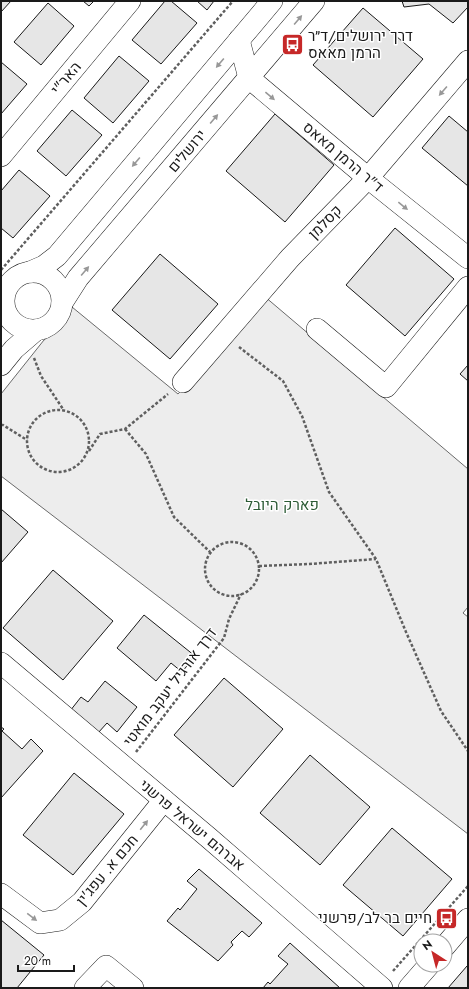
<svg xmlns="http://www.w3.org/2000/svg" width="469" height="989" font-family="Jost,Heebo,sans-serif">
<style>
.green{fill:#ededed;stroke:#6a6a6a}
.building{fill:#e6e6e6;stroke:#1a1a1a}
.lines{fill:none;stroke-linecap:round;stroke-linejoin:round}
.minor-casing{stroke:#1a1a1a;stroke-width:22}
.path{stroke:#5f5f5f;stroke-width:2.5;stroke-dasharray:3 2;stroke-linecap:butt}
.minor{stroke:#fff;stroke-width:21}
.oneway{fill:#989898}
.labels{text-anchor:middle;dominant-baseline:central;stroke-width:3;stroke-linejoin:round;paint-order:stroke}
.poi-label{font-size:15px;fill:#1a1a1a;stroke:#fff;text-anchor:start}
.street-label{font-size:15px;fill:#1a1a1a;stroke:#fff}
.park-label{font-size:15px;fill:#2b5a34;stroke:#fff}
</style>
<rect width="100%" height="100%" fill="#fff"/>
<polygon class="green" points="264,296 468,469 468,607 463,613 468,617 468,834 1,476 1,394 44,340 59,329 72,307 178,394"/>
<g class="building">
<polygon points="1,1 11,1 1,12"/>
<polygon points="83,1 94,1 89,6"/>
<polygon points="165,1 171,1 197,23 161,64 132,40"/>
<polygon points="197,1 214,1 207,10"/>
<polygon points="402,1 468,1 468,7 453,23 429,4 404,7"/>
<polygon points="48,3 74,26 41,65 14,42"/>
<polygon points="363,8 423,59 373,117 313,65"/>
<polygon points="119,56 149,81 113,123 84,98"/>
<polygon points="1,62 27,84 1,114"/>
<polygon points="72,110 102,135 66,176 37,151"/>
<polygon points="275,114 334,165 285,222 226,171"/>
<polygon points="449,116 468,132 468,186 422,148"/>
<polygon points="19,170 50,196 13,238 1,228 1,191"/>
<polygon points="395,228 454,279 405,336 346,285"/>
<polygon points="160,254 218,304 170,359 112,310"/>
<polygon points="468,365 468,381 460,374"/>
<polygon points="1,509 28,532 1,563"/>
<polygon points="53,570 113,621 63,680 3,628"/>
<polygon points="144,615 195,656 182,672 171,663 156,681 117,648"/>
<polygon points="224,678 283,729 233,787 174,735"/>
<polygon points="105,681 137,707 117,732 107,723 98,733 70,711 81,697 88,702"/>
<polygon points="1,727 4,729 2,731 22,749 31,739 43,751 1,798"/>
<polygon points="310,755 370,807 320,865 260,813"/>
<polygon points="74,773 124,814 73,875 23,835"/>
<polygon points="392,828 452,879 403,936 343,885"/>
<polygon points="199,869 262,923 249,937 242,931 231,942 233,945 218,961 167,921 178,908 180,910 197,889 187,881"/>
<polygon points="1,920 44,955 17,988 1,988"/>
<polygon points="290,943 340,988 263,988 268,982 270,984 288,964 278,956"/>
<polygon points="468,965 468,988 448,988 467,966"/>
</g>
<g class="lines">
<defs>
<g id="minor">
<polyline points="239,40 249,78 368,178 468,258"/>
<polyline points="1,156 130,1"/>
<polyline points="30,272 44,266 57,256 272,1"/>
<circle cx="33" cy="301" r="29"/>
<polyline points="62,303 78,278 314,1"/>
<polyline points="317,329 386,387 468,287"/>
<polyline points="1,365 14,349 36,330"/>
<polyline points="183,382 290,258 368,178 468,61"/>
<polyline points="1,663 209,838 382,988"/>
<polyline points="1,894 40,923 60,920 82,902 164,800"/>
<polyline points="445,946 468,919"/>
<polyline points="85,988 106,966 133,988"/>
<polyline points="409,988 429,965"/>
</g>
</defs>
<use href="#minor" class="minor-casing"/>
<g class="path">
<polyline points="1,270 233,1"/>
<polyline points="239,347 283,381 302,416 329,492 376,559 406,632 441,711 468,751"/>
<polyline points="34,358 41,376 63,409"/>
<circle cx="58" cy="441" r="31"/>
<polyline points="1,425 3,425 27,440"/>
<polyline points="125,429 146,454 174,517 210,552"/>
<polyline points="89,451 100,434 125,429 168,394"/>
<circle cx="232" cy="569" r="27"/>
<polyline points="259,566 309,564 376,559"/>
<polyline points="136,752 224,638 229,619 241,594"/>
<polyline points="393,971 468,886"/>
</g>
<use href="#minor" class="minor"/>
</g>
<defs><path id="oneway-solid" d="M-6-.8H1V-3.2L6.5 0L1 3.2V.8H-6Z"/></defs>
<g class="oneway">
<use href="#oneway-solid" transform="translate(298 20) rotate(-50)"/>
<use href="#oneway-solid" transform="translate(220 63) rotate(130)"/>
<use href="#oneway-solid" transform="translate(443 91) rotate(131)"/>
<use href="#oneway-solid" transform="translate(270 96) rotate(40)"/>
<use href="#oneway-solid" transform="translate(214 119) rotate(-50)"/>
<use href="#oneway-solid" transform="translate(136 162) rotate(130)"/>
<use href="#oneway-solid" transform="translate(403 206) rotate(39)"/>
<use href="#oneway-solid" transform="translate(85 271) rotate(-50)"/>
<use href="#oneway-solid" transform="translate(144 825) rotate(-51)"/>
<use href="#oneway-solid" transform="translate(32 917) rotate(37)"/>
</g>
<defs>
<symbol id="bus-square" viewBox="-11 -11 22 22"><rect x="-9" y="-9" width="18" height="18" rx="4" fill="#c62828" stroke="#fff"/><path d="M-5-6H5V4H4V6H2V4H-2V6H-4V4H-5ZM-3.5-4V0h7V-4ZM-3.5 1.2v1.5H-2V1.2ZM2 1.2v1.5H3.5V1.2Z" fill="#fff"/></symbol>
</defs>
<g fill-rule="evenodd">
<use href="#bus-square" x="280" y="32" width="25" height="25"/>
<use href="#bus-square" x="434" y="906" width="25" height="25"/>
</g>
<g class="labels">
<g class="poi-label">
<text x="308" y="36">דרך ירושלים/ד״ר<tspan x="308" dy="17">הרמן מאאס</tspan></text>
<text x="432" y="918" text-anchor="end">חיים בר לב/פרשני</text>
</g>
<g class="street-label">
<text transform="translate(66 78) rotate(-50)">האר"י</text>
<text transform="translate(187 151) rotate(-50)">ירושלים</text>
<text transform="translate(343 157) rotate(40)">ד"ר הרמן מאאס</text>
<text transform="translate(325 222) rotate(-46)">קסלמן</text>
<text transform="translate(170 687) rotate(-53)">דרך אורגיל יעקב מואטי</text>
<text transform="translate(192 825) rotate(40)">אברהם ישראל פרשני</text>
<text transform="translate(107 870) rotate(-50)">חכם א. עפג'ין</text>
</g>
<g class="park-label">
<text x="282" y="505">פארק היובל</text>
</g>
</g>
<rect width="469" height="989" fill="none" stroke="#1a1a1a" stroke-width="4"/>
<g transform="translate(433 953) rotate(324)"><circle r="19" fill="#ffffff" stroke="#a3a3a3"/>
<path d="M0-3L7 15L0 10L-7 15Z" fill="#c62828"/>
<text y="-6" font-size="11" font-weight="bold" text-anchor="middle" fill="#1a1a1a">N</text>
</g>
<path d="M18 965v6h56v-6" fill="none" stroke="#1a1a1a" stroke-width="2"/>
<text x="24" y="965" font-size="12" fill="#1a1a1a" stroke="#ffffff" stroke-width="3" paint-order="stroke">20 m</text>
</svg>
